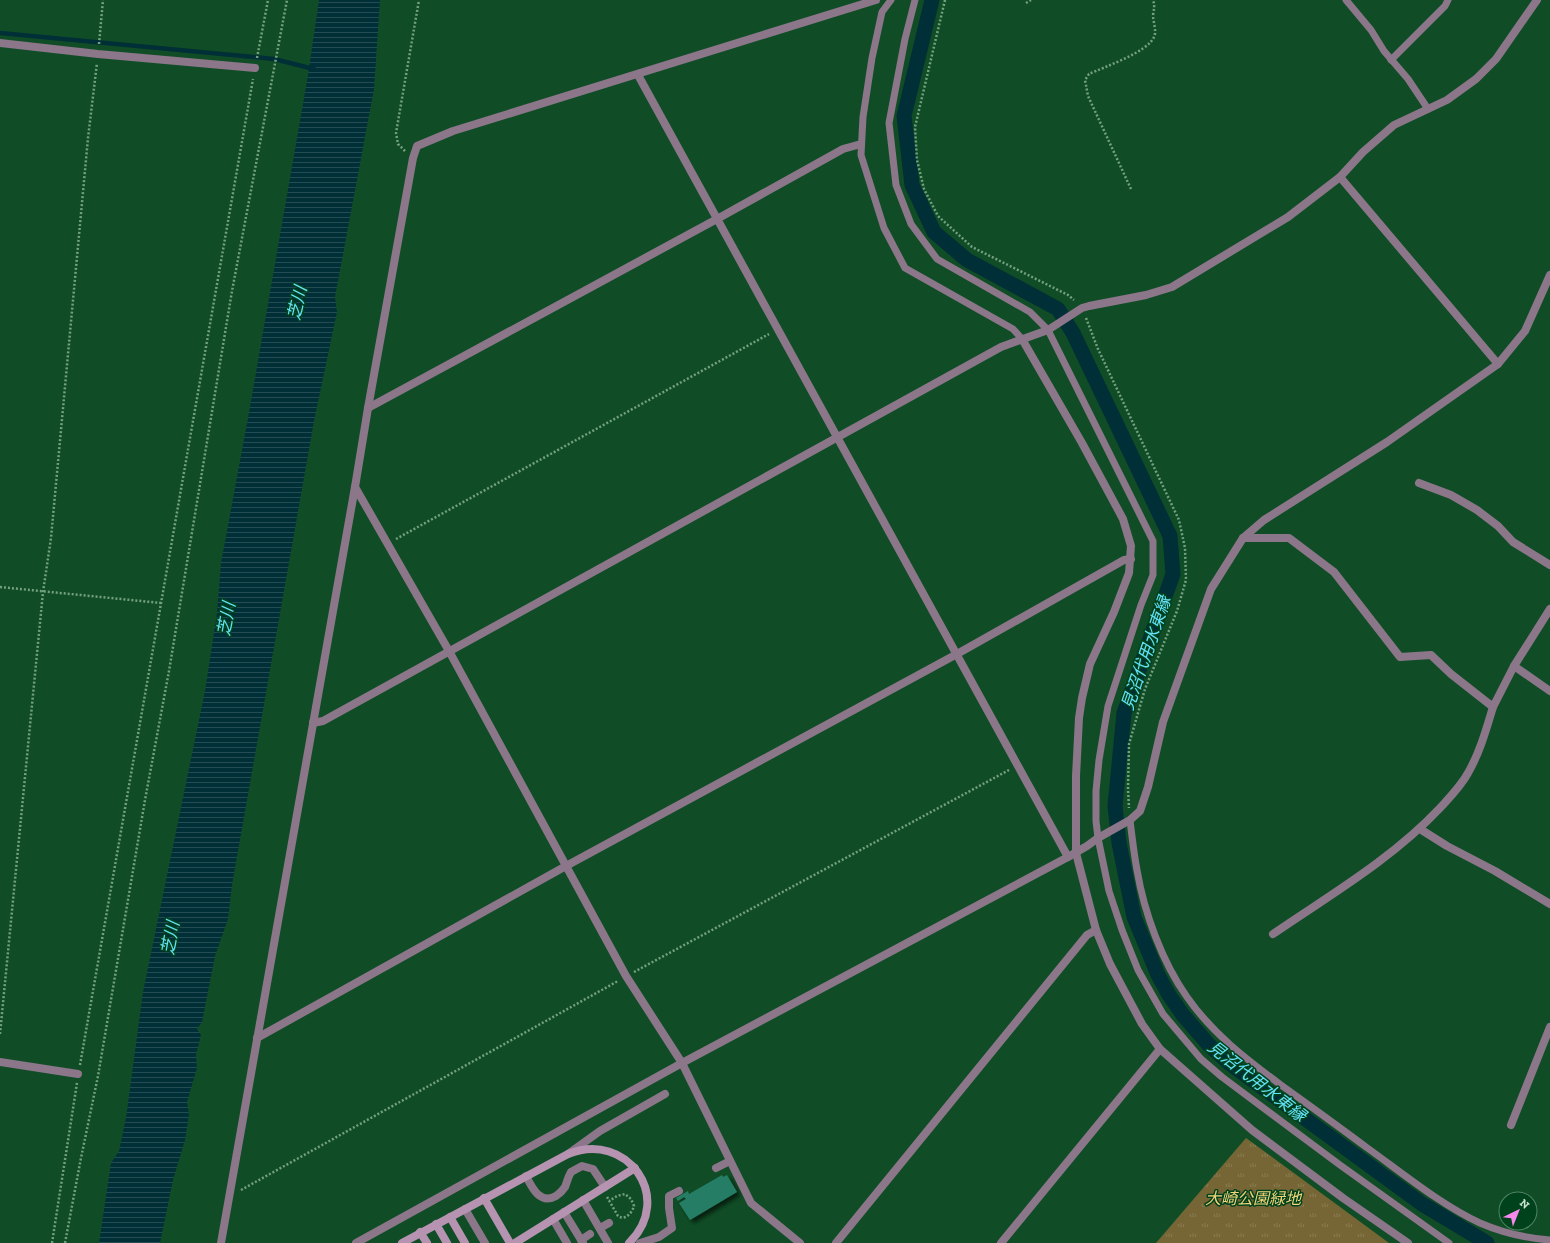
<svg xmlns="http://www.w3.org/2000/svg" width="1550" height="1243" font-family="'Zilla Slab','Noto Sans JP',serif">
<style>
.park{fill:url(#park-tufts)}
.water{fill:url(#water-rules)}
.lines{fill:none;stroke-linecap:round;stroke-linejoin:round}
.stream{stroke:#002f37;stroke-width:4.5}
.canal{stroke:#002f37;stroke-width:15}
.building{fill:#277d65;filter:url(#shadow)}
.path{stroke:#74a081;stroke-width:2.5;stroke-dasharray:2 2;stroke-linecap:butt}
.lane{stroke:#8c7689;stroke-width:7}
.street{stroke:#8c7689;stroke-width:8}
.secondary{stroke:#b693b1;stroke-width:8}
.labels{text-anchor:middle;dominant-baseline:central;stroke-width:3;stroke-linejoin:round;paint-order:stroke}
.park-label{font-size:16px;font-style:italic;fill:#f3d47b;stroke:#00421c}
.water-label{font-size:17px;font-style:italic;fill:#63e1f7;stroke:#00421c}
</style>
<defs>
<pattern id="park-tufts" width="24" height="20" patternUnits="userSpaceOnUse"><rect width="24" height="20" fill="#776635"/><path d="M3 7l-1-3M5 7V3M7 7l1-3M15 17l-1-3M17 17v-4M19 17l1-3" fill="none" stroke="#897c51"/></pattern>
<pattern id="water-rules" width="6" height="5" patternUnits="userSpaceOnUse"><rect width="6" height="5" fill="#002f37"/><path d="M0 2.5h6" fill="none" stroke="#244d53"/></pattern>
<filter id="shadow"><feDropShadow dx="3.5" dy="3.5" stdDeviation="2" flood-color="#0009"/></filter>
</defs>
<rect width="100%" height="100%" fill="#104d26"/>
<polygon class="park" points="1246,1138 1389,1243 1156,1243"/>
<polygon class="water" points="319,0 380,0 374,89 335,297 337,312 314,421 232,885 228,919 215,956 202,1022 197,1029 201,1035 196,1055 197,1068 187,1102 189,1114 185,1140 173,1180 160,1243 99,1243 111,1163 119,1151 126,1118 143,992 205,691 217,613 221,563 248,418 308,75"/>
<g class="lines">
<polyline class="stream" points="0,33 274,59 314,69"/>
<polyline class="canal" points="932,0 904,116 912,185 934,232 967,260 1058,309 1073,333 1170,536 1173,574 1124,713 1115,806 1119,843 1134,917 1158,975 1169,995 1183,1015 1209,1045 1229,1063 1422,1204 1487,1243"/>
</g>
<polygon class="building" points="722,1175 723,1177 727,1175 737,1192 690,1220 679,1203 686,1199 684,1197 678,1201 676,1198 688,1191 689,1194"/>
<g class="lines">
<g class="path">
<polyline points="945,0 915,127 917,160 924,189 938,216 972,247 1068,295 1074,300"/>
<polyline points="1026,3 1031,0"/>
<polyline points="99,44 103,0"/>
<polyline points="257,58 268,0"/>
<polyline points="405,151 398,144 396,133 419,0"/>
<path d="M1131,189L1088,96L1085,80L1089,74C1104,67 1148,52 1154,37C1157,31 1153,22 1153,15C1154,9 1155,6 1153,0"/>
<polyline points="1086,318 1098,349 1179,520 1185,548 1186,580 1177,611 1145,689 1129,744 1128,789 1129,808"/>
<polyline points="396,539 769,334"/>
<polyline points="0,587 161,603"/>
<polyline points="634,972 1009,770"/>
<polyline points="0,1034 43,592 51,538 88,138 97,63"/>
<polyline points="80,1065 253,79"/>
<polyline points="241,1190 618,981"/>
<path d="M607,1197L618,1216C625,1221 632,1213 634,1206L631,1199L625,1194L617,1196L609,1201"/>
<polyline points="52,1243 77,1083"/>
<polyline points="65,1243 81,1158 98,1076 145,800 169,671 232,291 287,0"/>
</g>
<g class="lane">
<polyline points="891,0 882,12 872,58 863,117 861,155 884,228 905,268 1013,329 1022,339"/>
<polyline points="915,0 905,39 889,123 896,185 911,224 937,259 1030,312 1048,330 1153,541 1153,575 1141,605 1108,706 1099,760 1096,791 1096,821 1098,838 1109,891 1122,930 1138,970 1163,1014 1201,1059 1222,1077 1340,1165 1449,1243"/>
<polyline points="1346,0 1371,30 1384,51 1408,79 1428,109"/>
<polyline points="1391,60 1445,6 1448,0"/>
<path d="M1130,820C1132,837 1134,854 1137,870C1144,912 1162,962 1187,997C1212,1033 1246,1059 1281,1085C1310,1106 1338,1126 1366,1147C1401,1172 1441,1205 1480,1223C1503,1233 1525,1238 1550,1240"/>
</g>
<g class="street">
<polyline points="0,43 98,54 255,68"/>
<polyline points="638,75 1068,857"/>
<polyline points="1340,177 1498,364"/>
<polyline points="368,408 717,219 843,149 861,144"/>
<polyline points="1419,483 1451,495 1477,510 1498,526 1513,542 1550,565"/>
<polyline points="355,487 449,651 626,976 682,1063 751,1203 800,1243"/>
<polyline points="1243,538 1289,538 1334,572 1400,657 1431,655 1451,674 1493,707 1514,666 1550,609"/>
<polyline points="1514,666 1550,691"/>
<polyline points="313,723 323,721 1001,347 1048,330 1082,308 1089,306 1146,295 1172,287 1288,217 1340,177 1363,152 1394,125 1447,100 1476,79 1496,59 1537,0"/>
<polyline points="1420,829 1447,846 1495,871 1550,904"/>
<path d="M1273,934C1330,895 1392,859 1440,808C1450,797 1461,786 1468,773C1480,752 1486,730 1493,707"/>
<polyline points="257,1038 566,866 957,654 1124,560 1131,559"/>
<polyline points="1160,1049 1252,1130 1343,1198 1408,1243"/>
<polyline points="0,1062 78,1074"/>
<polyline points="1511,1125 1550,1027"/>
<polyline points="568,1154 600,1131 665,1094"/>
<polyline points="716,1168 730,1161"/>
<path d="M526,1176C532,1188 540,1205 556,1196C559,1194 563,1190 565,1187C567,1182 568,1177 571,1172L582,1166L593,1169L605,1187"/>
<polyline points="583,1200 608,1243"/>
<polyline points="465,1209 485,1243"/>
<polyline points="564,1212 583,1243"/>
<polyline points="553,1219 567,1243"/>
<polyline points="600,1228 609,1223"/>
<polyline points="581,1240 590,1234"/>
<polyline points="221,1243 355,487 368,408 413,158 417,146 453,131 876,0"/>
<polyline points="356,1243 682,1063 1068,857 1087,846 1098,838 1130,820 1140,811 1148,787 1163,722 1211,589 1243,538 1264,520 1387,442 1498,364 1525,331 1550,275"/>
<polyline points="640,1243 659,1237 672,1228 669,1208 669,1196 679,1191"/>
<polyline points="836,1243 1087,935 1096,930"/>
<polyline points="1001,1243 1160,1049 1142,1024 1110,964 1096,930 1076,853 1076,776 1079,718 1082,698 1090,664 1114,612 1129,573 1131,546 1123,519 1082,443 1022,339"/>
</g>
<g class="secondary">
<polyline points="484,1198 510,1243"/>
<polyline points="450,1217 465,1243"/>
<polyline points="436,1224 447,1243"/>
<polyline points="420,1232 427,1243"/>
<path d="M402,1243L568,1154C627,1130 675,1198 629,1243"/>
<polyline points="515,1243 635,1168"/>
</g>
</g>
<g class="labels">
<g class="park-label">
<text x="1253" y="1198">大崎公園緑地</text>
</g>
<g class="water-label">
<text transform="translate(297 303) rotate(-77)">芝川</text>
<text transform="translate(226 619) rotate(-80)">芝川</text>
<text transform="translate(1146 653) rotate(-71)">見沼代用水東縁</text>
<text transform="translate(170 938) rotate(-80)">芝川</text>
<text transform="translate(1257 1081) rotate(38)">見沼代用水東縁</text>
</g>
</g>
<g transform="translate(1518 1211) rotate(43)"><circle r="19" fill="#00421c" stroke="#508464"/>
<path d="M0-3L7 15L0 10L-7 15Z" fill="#f788ec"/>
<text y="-6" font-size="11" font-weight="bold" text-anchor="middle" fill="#c9e7cf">N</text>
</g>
</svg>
